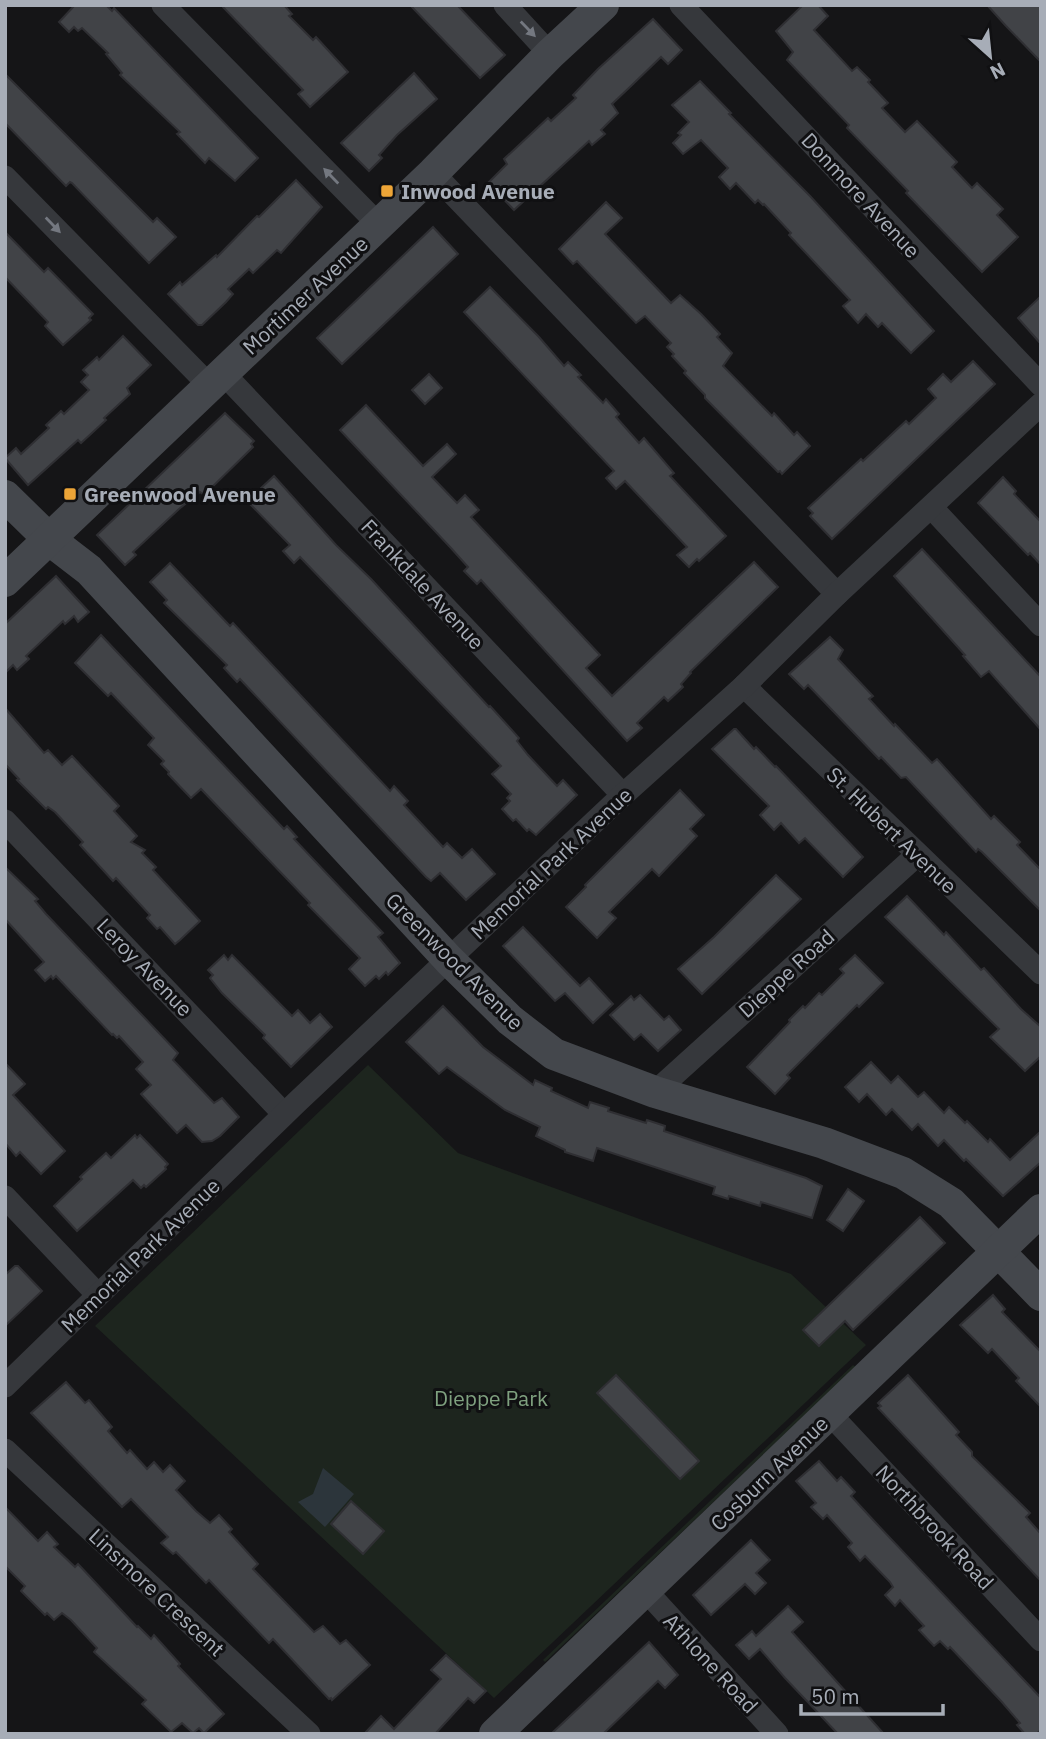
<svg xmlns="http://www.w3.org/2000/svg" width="1046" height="1739" font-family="'IBM Plex Sans',sans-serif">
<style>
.green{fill:#1d251e}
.water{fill:#2c353b}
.building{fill:#414347;stroke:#2f2f33;stroke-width:2}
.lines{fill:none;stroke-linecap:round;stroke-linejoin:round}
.street{stroke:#36383c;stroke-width:23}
.secondary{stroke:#44474c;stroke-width:32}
.oneway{fill:#747880}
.poi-dot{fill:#eda537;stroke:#101012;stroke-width:2.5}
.labels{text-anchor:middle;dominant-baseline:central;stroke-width:6;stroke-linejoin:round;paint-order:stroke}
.poi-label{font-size:21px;font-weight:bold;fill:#a7adb7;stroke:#101012;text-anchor:start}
.street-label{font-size:21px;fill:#a7adb7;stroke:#101012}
.park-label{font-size:21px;fill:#7fa17f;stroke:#101012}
</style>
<rect width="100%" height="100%" fill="#151517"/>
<g class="green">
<polygon points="368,1065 458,1153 791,1274 866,1345 494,1698 95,1326"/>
<polygon points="853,1365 856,1367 545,1662 543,1660"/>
</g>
<polygon class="water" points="323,1468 354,1494 325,1527 298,1502 313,1494"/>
<g class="building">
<polygon points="75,5 106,5 112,11 114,8 258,158 235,181 209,158 205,163 177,134 180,132 120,75 122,73 106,54 108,53 82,28 78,31 74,27 69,32 59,22"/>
<polygon points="221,5 284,5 292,14 289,16 313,40 316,37 348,72 310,107 298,94 303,90"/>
<polygon points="410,5 457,5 505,55 480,78"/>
<polygon points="803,5 818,5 828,16 814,30 852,71 857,67 870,80 868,82 888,103 882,108 905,132 917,121 957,162 952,167 972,188 977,183 1003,209 997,215 1018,237 982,272 906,193 908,191 847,128 849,125 787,60 793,52 776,31"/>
<polygon points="987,5 1041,5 1041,62 1006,26"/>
<polygon points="653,19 682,50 668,64 661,57 631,86 612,104 618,113 601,130 605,134 592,145 589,141 514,210 488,183 507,164 504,159 548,118 551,121 576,98 573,95 598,69"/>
<polygon points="414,73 437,99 397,135 379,155 382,158 369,171 341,143"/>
<polygon points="5,74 153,222 157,218 176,237 149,263 72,183 70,182 66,186 5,123"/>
<polygon points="700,81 731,113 729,114 810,196 934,331 911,353 882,323 878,327 866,314 858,323 843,306 850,300 789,235 791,233 764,204 763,205 758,200 755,203 736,183 730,189 719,177 728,168 701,140 683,154 673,143 681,135 678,133 689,122 672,105"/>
<polygon points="296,180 322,207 281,253 277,250 253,273 249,269 228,289 233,294 226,302 202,325 198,325 168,294 180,282 182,285 216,255 217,257 257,216 259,217"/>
<polygon points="606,202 622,218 605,234 671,303 680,295 701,314 720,334 717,337 732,353 723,366 772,416 774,413 794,435 797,432 810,446 782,474 780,471 778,472 705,398 705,395 684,373 686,371 672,356 674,354 667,347 671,343 645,316 636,323 577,261 573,264 559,249"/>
<polygon points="433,227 458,254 342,364 317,338"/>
<polygon points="5,232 44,272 48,268 93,314 89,318 91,320 63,345 45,326 48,322 5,277"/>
<polygon points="490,287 539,337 564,366 568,362 581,375 578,377 603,403 606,399 619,414 616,417 639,443 644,438 674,473 670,476 726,536 699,561 697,559 689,567 677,555 687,547 625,481 616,489 606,478 614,471 464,312"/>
<polygon points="1041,296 1041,344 1018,318"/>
<polygon points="123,336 151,365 127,388 130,394 104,418 106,420 81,443 78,440 28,485 5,458 16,448 21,454 49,428 46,425 61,411 64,414 89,390 81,382 88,375 83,370 97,357 99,360"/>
<polygon points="973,361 995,384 832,539 810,516 813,513 808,508 861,459 863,461 906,421 909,424 936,398 928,389 943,374 951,382"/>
<polygon points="429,374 442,388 425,404 412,390"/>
<polygon points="366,405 423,466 447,444 456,454 432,477 457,503 465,495 479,510 471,517 600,655 586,668 612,696 754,562 778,587 690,672 691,673 681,684 683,687 668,701 664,697 637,723 642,728 627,741 481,580 477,584 464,571 468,567 450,547 340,430"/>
<polygon points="225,413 254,441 251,444 253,447 204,495 200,492 179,509 133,552 136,555 125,565 97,535"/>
<polygon points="274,476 336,545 371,579 489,707 490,706 519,738 517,741 528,755 557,786 563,780 577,795 536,835 529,829 527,831 516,819 513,821 502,809 510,801 507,798 511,794 492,774 501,766 300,557 294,563 283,551 290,545 247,501"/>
<polygon points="1003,477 1016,491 1014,494 1041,522 1041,565 1030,553 1028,555 978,503"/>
<polygon points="922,549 1041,677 1041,730 989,671 981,677 963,656 965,655 894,576"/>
<polygon points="170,563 230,626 233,623 390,791 394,786 408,801 404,805 443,847 447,843 462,858 472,849 495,874 466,900 440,873 431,881 426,877 240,679 237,682 224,668 227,665 164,603 167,600 150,582"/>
<polygon points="56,576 89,612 78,622 74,616 65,624 63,621 26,656 29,659 17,670 13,665 5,673 5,624"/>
<polygon points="101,635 284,829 287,826 297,837 294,839 383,933 378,937 400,963 388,975 386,972 379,979 376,976 365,986 349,969 360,958 308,905 310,903 201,789 191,798 168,774 169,772 161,764 164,761 148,745 154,738 111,693 108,696 75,663"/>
<polygon points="830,637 843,650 838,659 873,696 869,699 894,726 895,724 932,763 937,759 991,819 994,816 1020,842 1017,845 1041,870 1041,911 982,852 978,849 976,852 906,777 901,778 881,757 879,759 808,685 804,689 789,674"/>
<polygon points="5,708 44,753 48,750 62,765 72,756 119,806 114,811 137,836 131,842 145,850 142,853 156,867 153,870 200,921 180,940 175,944 160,927 157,929 147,918 150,915 116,878 113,881 103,870 80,845 83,842 55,812 48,807 46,809 17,780 19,779 5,764"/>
<polygon points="734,729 736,729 754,749 756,747 775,767 776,766 863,857 843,877 805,838 799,843 781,823 774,830 760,815 769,806 712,749"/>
<polygon points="680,790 704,815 690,829 697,836 659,876 652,869 609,912 616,918 597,938 566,907 586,887 585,885"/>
<polygon points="5,867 38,899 35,901 46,914 178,1053 173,1060 214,1103 222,1098 239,1117 220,1136 212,1141 202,1142 186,1125 177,1133 141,1094 151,1085 136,1069 143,1062 119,1036 117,1038 113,1034 112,1035 56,976 53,979 51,976 45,981 35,970 44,962 5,919"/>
<polygon points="776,875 801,899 702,994 678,969 714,937"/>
<polygon points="907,896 944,935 946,932 981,970 984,968 1021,1009 1041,1027 1041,1056 1025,1071 990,1037 999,1029 885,917"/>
<polygon points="523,927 580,986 589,978 613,1004 593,1023 565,993 555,1001 503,946"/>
<polygon points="224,955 228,960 232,955 292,1016 298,1010 310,1023 320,1014 332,1027 291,1067 263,1038 265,1035 222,993 210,978 213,975 208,970"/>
<polygon points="855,955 883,983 859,1007 857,1005 787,1075 790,1078 775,1094 747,1067 790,1022 789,1020 803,1006 805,1008 819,993 822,995 844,973 840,969"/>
<polygon points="640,995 664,1020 669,1016 681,1030 658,1051 641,1034 634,1040 610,1015 631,996 634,1000"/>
<polygon points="443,1006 483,1047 533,1085 535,1080 552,1088 551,1091 588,1108 590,1102 609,1108 608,1111 646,1123 647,1120 665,1126 664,1131 806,1178 822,1186 812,1218 761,1202 760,1206 729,1196 728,1199 713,1194 715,1187 597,1148 593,1161 565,1152 565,1150 536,1136 540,1127 505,1110 447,1067 439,1074 406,1042"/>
<polygon points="871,1062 891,1083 898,1076 918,1097 924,1092 944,1113 949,1107 965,1123 967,1121 988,1142 990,1139 1010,1160 1041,1131 1041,1162 1003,1196 966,1159 964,1161 944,1140 938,1146 918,1124 912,1130 892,1109 886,1115 867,1094 859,1102 845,1087"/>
<polygon points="5,1063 25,1084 13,1095 65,1151 41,1174 20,1152 16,1156 5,1143"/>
<polygon points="135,1135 137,1138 140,1135 168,1164 165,1167 166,1169 146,1187 144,1185 141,1188 133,1180 77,1231 54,1206 82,1179 80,1177 106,1153 111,1158"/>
<polygon points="848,1189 864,1201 843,1231 827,1220"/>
<polygon points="920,1217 945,1243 853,1330 845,1321 819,1346 803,1330"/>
<polygon points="15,1266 18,1266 42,1291 5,1326 5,1275"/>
<polygon points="993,1295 1005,1309 1002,1312 1041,1352 1041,1407 1016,1381 1019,1378 992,1349 988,1353 960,1325"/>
<polygon points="616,1375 699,1461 680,1479 597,1393"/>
<polygon points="908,1375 959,1432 956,1435 972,1452 972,1456 1030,1513 1026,1517 1041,1534 1041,1581 878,1408 881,1406 878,1403"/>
<polygon points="66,1382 85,1403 89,1400 94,1406 112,1427 108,1431 127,1453 130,1450 147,1469 154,1462 163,1472 170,1465 185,1481 176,1490 196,1511 210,1523 219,1515 232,1529 229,1532 258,1564 253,1569 314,1632 323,1626 340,1644 346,1640 370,1665 332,1700 331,1698 329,1699 273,1639 269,1643 209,1580 206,1583 176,1552 173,1554 161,1543 168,1537 131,1499 122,1507 31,1413"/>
<polygon points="819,1461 837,1481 841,1477 855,1492 851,1496 875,1522 1041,1698 1041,1730 1036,1734 1025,1734 1017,1725 1020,1723 1001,1701 950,1647 948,1649 940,1641 934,1646 919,1630 924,1626 900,1600 895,1606 885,1595 893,1587 890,1582 865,1556 860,1561 848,1547 852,1543 827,1515 823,1519 811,1507 816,1503 796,1481"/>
<polygon points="351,1501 384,1531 363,1554 331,1524"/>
<polygon points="5,1507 38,1541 47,1532 58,1544 54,1547 75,1567 78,1564 137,1627 138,1626 151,1639 154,1635 180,1664 178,1666 224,1714 204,1733 199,1728 193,1733 182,1723 171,1732 142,1704 146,1700 94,1652 97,1648 71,1620 62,1613 54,1620 47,1613 45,1615 21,1591 25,1586 5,1566"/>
<polygon points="751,1540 770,1560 756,1573 766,1583 755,1594 745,1584 711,1615 693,1595"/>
<polygon points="788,1606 803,1622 792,1632 884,1734 838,1734 785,1678 760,1649 749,1659 736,1645 752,1631 756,1636"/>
<polygon points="649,1642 678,1675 665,1688 658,1681 603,1734 551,1734"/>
<polygon points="446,1655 486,1691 474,1703 468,1698 435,1734 364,1734 381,1716 394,1729 441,1679 431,1670"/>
</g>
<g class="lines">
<g class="street">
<polyline points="163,5 379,225"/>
<polyline points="505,5 550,54"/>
<polyline points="681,5 1041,385"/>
<polyline points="433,173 837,594"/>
<polyline points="5,177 209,385"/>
<polyline points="223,373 623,795"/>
<polyline points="932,508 1041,625"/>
<polyline points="744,686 1041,973"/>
<polyline points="5,821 284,1114"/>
<polyline points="655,1092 917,855"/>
<polyline points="5,1197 98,1295"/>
<polyline points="5,1386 297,1102 623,795 744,686 837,594 1041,404"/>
<polyline points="830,1414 1041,1640"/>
<polyline points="5,1450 309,1734"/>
<polyline points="646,1591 777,1734"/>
</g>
<g class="secondary">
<polyline points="5,496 50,540 89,570 449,960 510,1020 554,1054 655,1092 824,1143 903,1173 951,1203 1041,1295"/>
<polyline points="5,581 433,173 550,54 603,5"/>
<polyline points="495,1734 1041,1210"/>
</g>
</g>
<defs><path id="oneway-solid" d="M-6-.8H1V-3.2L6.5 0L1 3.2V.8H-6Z" transform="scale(1.75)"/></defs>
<g class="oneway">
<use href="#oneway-solid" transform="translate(528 29) rotate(46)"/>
<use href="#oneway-solid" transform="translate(331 176) rotate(-134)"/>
<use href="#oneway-solid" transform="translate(53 225) rotate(46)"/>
</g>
<g class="poi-dot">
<rect x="380" y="184" width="14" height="14" rx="3.5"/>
<rect x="63" y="487" width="14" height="14" rx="3.5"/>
</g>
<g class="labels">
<g class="poi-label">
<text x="401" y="191">Inwood Avenue</text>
<text x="84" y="494">Greenwood Avenue</text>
</g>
<g class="street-label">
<text transform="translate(861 195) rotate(47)">Donmore Avenue</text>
<text transform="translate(305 295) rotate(-43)">Mortimer Avenue</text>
<text transform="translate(423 584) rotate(47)">Frankdale Avenue</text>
<text transform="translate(892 830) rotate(44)">St. Hubert Avenue</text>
<text transform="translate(551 863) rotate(-43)">Memorial Park Avenue</text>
<text transform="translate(455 961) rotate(45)">Greenwood Avenue</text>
<text transform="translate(145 967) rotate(46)">Leroy Avenue</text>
<text transform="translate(786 973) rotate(-42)">Dieppe Road</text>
<text transform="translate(140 1255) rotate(-44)">Memorial Park Avenue</text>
<text transform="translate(769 1473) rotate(-44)">Cosburn Avenue</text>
<text transform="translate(935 1527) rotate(47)">Northbrook Road</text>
<text transform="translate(157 1592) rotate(43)">Linsmore Crescent</text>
<text transform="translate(711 1663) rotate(47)">Athlone Road</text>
</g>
<g class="park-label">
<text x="491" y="1398">Dieppe Park</text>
</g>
</g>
<rect width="1046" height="1739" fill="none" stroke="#a7adb7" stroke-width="14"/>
<g transform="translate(990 56) rotate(153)" stroke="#101012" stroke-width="5" paint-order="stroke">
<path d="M0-5L12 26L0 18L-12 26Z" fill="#a7adb7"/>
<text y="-10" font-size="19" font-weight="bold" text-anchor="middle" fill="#a7adb7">N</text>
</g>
<path d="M801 1704v10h142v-10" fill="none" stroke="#a7adb7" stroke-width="3.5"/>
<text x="811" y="1704" font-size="21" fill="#a7adb7" stroke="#101012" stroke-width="5" paint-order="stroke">50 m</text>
</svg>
